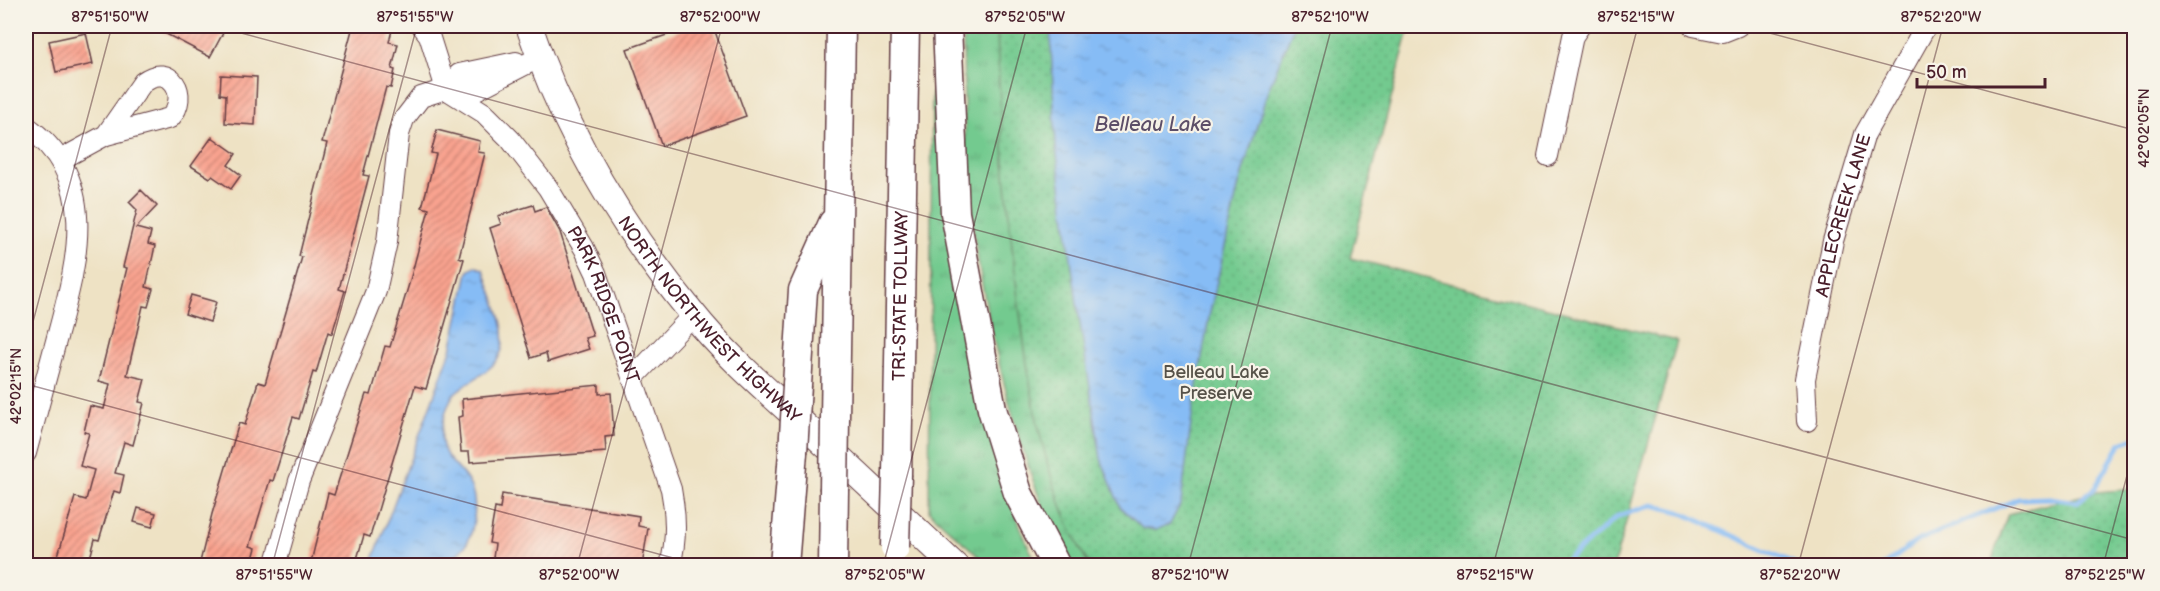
<svg xmlns="http://www.w3.org/2000/svg" width="2160" height="591" font-family="'Balsamiq Sans',sans-serif">
<style>
.grass{fill:url(#grass-tufts);stroke:#5e745d;stroke-width:1.5}
.park{fill:url(#park-dots);stroke:#5e745d;stroke-width:1.5}
.water{fill:url(#water-ripples);stroke:#686e90;stroke-width:1.5}
.lines{fill:none;stroke-linecap:round;stroke-linejoin:round}
.stream{stroke:#86bcf5;stroke-width:5}
.building{fill:url(#building-hatch)}
.minor-casing{stroke:#633c42;stroke-width:22}
.major-casing{stroke:#633c42;stroke-width:28}
.highway-casing{stroke:#633c42;stroke-width:31}
.minor{stroke:#fff;stroke-width:20}
.major{stroke:#fff;stroke-width:26}
.highway{stroke:#fff;stroke-width:28}
.highway-bridge-casing{stroke:#633c42;stroke-width:31;stroke-linecap:butt}
.highway-bridge{stroke:#fff;stroke-width:28}
.ticks{fill:none;stroke:#4a1f2b;stroke-width:1.5;stroke-opacity:0.45}
.labels{text-anchor:middle;dominant-baseline:central;stroke-width:4.5;stroke-linejoin:round;paint-order:stroke}
.street-label{font-size:18px;fill:#4a1f2b;stroke:#f7f3e8}
.park-label{font-size:18px;fill:#565249;stroke:#f7f3e8}
.water-label{font-size:20px;font-style:italic;fill:#5c4e68;stroke:#f7f3e8}
.neatline{fill:none;stroke:#4a1f2b;stroke-width:2}
.ticks-label{font-size:15px;text-anchor:middle;fill:#4a1f2b}
</style>
<defs>
<pattern id="grass-tufts" width="24" height="20" patternUnits="userSpaceOnUse" patternTransform="scale(1.5)"><rect width="24" height="20" fill="#73ca8f"/><path d="M3 7l-1-3M5 7V3M7 7l1-3M15 17l-1-3M17 17v-4M19 17l1-3" fill="none" stroke="#65ad7c"/></pattern>
<pattern id="park-dots" width="8" height="8" patternUnits="userSpaceOnUse" patternTransform="scale(1.5)"><rect width="8" height="8" fill="#73ca8f"/><path d="M2 2h.1M6 6h.1" fill="none" stroke="#65ad7c" stroke-width="1.8" stroke-linecap="round"/></pattern>
<pattern id="water-ripples" width="26" height="14" patternUnits="userSpaceOnUse" patternTransform="scale(1.5)"><rect width="26" height="14" fill="#86bcf5"/><path d="M2 4q2-2 4 0t4 0M15 11q2-2 4 0t4 0" fill="none" stroke="#75a1d2"/></pattern>
<pattern id="building-hatch" width="6" height="6" patternUnits="userSpaceOnUse" patternTransform="scale(1.5)"><rect width="6" height="6" fill="#f9a38f"/><path d="M-1 1l2-2M0 6l6-6M5 7l2-2" fill="none" stroke="#cc8475"/></pattern>
</defs>
<rect width="100%" height="100%" fill="#f7f3e8"/>
<filter id="ink" filterUnits="userSpaceOnUse"><feTurbulence type="fractalNoise" baseFrequency=".0167" numOctaves="2"/><feDisplacementMap in="SourceGraphic" scale="12" xChannelSelector="R" yChannelSelector="G"/><feConvolveMatrix kernelMatrix="1 2 1 2 8 2 1 2 1" color-interpolation-filters="sRGB"/></filter>
<filter id="wash" filterUnits="userSpaceOnUse"><feTurbulence type="fractalNoise" baseFrequency=".008" numOctaves="4" result="noise"/><feDisplacementMap in="SourceGraphic" scale="24" xChannelSelector="R" yChannelSelector="G"/><feGaussianBlur stdDeviation="1.35" result="paint"/><feColorMatrix in="noise" values="0 0 0 0 0 0 0 0 0 0 0 0 0 0 0 0 0 1.4 0 .05"/><feComposite in="paint" operator="in"/></filter>
<g filter="url(#wash)">
<rect width="100%" height="100%" fill="#eee2c4"/>
<g class="grass">
<path d="M963,26H1050L1105,565H1069C1047,524 1032,479 1018,434C997,362 980,287 971,212C963,150 964,88 963,26Z"/>
<polygon points="932,91 936,92 1001,476 1027,544 1038,565 988,565 929,511"/>
</g>
<g class="park">
<path d="M997,26H1410L1350,258L1677,341L1614,565H1089C1042,484 1030,390 1018,298C1007,208 999,117 997,26Z"/>
<polygon points="2134,489 2134,565 1990,565 2008,514 2097,492"/>
</g>
<g class="water">
<polygon points="1050,26 1294,26 1267,93 1239,184 1209,317 1193,408 1181,503 1170,524 1156,530 1142,528 1120,507 1101,459 1077,304 1056,148"/>
<path d="M475,266L484,270C490,289 501,312 503,331C507,369 478,373 456,392C448,400 443,419 442,430C439,460 459,463 470,485C478,500 475,532 465,546C459,553 452,559 445,565H371L451,350L468,272Z"/>
</g>
<g class="lines">
<g class="stream">
<polyline points="1560,566 1618,516 1653,505 1680,512 1800,566"/>
<polyline points="1883,566 1917,541 2018,499 2050,498 2077,502 2095,488 2121,443 2131,439 2134,440"/>
</g>
</g>
<g id="blocks">
<g class="building">
<polygon points="151,26 208,26 223,33 210,57"/>
<polygon points="353,26 393,26 389,42 398,44 392,69 395,70 391,88 386,87 363,175 369,176 339,289 345,291 332,334 328,332 316,373 313,372 299,419 293,417 273,481 270,480 250,546 256,548 251,566 199,566 212,514 239,423 245,425 258,382 265,384 302,257 299,256 327,143 322,142"/>
<polygon points="692,26 713,26 746,116 662,146 627,49"/>
<polygon points="86,33 93,64 56,72 49,41"/>
<polygon points="221,75 257,77 255,125 225,123 226,95 220,94"/>
<polygon points="437,130 480,141 478,152 485,153 459,257 464,259 426,389 415,386 370,537 364,535 355,566 310,566 328,493 334,495 366,394 371,395 385,346 390,347 409,284 429,209 422,207 436,154 431,153"/>
<polygon points="212,137 236,154 228,165 241,175 231,189 212,176 210,178 191,166"/>
<polygon points="141,190 157,206 136,228 151,232 148,244 155,246 146,287 153,289 148,307 143,306 127,375 145,379 139,402 144,403 133,445 124,442 115,473 124,475 120,493 114,491 99,540 95,539 88,566 55,566 75,497 86,500 94,470 80,466 89,433 84,432 90,406 104,409 110,384 99,381 127,268 123,267 137,210 129,202"/>
<polygon points="533,205 535,211 546,207 560,232 593,336 585,338 589,349 548,362 546,353 531,358 490,228 501,224 498,216"/>
<polygon points="191,295 216,302 210,322 185,314"/>
<polygon points="599,385 599,394 611,393 614,436 605,437 606,452 470,462 469,452 461,452 458,417 463,416 462,399"/>
<polygon points="502,494 639,516 638,526 648,528 642,566 540,566 493,558 495,544 489,543 495,508 500,509"/>
<polygon points="138,508 156,513 152,527 134,522"/>
</g>
</g>
</g>
<g filter="url(#ink)">
<use href="#blocks" fill-opacity="0" stroke="#633c42" stroke-width="1.5"/>
<g class="lines">
<defs>
<g id="minor">
<polyline points="422,26 429,35 446,89"/>
<polyline points="1693,26 1723,32 1738,26"/>
<polyline points="446,89 459,74 516,62"/>
<path id="s1" d="M449,91L484,113L510,139L548,188L584,248L596,273L671,489C676,516 677,539 670,566"/>
<path d="M26,126C103,179 76,266 56,341C46,378 36,415 26,453"/>
<polyline points="1548,156 1573,36 1580,26"/>
<path d="M60,160L106,135L170,118C191,95 170,61 143,82L106,135"/>
<polyline points="634,377 693,315"/>
<path id="s2" d="M1807,421L1805,379L1833,241L1865,134L1926,26"/>
<polyline points="275,566 299,481 376,291 387,242 399,134 404,119 421,97 446,89 474,91 540,57"/>
</g>
<g id="major">
<path id="s3" d="M529,26C564,130 622,228 692,313C723,352 762,386 798,419C851,468 903,517 955,566"/>
</g>
<g id="highway">
<polyline points="947,26 955,213 992,409 1018,493 1056,566"/>
<polyline points="797,385 803,290 833,223"/>
<polyline points="835,419 841,26"/>
<path id="s4" d="M897,474L905,26"/>
<polyline points="784,566 793,452"/>
<polyline points="833,566 834,490"/>
</g>
</defs>
<use href="#minor" class="minor-casing"/>
<use href="#major" class="major-casing"/>
<use href="#highway" class="highway-casing"/>
<use href="#minor" class="minor"/>
<use href="#major" class="major"/>
<use href="#highway" class="highway"/>
<defs>
<g id="highway-bridge">
<polyline points="793,452 797,385"/>
<polyline points="834,490 835,419"/>
<polyline points="895,547 897,474"/>
</g>
</defs>
<use href="#highway-bridge" class="highway-bridge-casing"/>
<use href="#highway-bridge" class="highway-bridge"/>
</g>
</g>
<path class="ticks" d="M215,26L2134,540M1743,26L2134,130M26,348L112,26M26,384L703,566M272,566L417,26M577,566L722,26M883,566L1027,26M1188,566L1332,26M1493,566L1638,26M1798,566L1943,26M2103,566L2134,449"/>
<g class="labels">
<g class="street-label">
<text stroke="none"><textPath href="#s2" startOffset="210">APPLECREEK LANE</textPath></text>
<text stroke="none"><textPath href="#s4" startOffset="178">TRI-STATE TOLLWAY</textPath></text>
<text stroke="none"><textPath href="#s1" startOffset="270">PARK RIDGE POINT</textPath></text>
<text stroke="none"><textPath href="#s3" startOffset="348">NORTH NORTHWEST HIGHWAY</textPath></text>
</g>
<g class="park-label">
<text x="1216" y="372">Belleau Lake<tspan x="1216" dy="21">Preserve</tspan></text>
</g>
<g class="water-label">
<text x="1153" y="125">Belleau Lake</text>
</g>
</g>
<rect width="2160" height="591" fill="none" stroke="#f7f3e8" stroke-width="66"/>
<path d="M1917 78v9h128v-9" fill="none" stroke="#4a1f2b" stroke-width="3"/>
<text x="1926" y="78" font-size="18" fill="#4a1f2b" stroke="#f7f3e8" stroke-width="4.5" paint-order="stroke">50 m</text>
<rect x="33" y="33" width="2094" height="525" class="neatline"/>
<g class="ticks-label">
<text x="110" y="22">87°51'50"W</text>
<text x="415" y="22">87°51'55"W</text>
<text x="720" y="22">87°52'00"W</text>
<text x="1025" y="22">87°52'05"W</text>
<text x="1330" y="22">87°52'10"W</text>
<text x="1636" y="22">87°52'15"W</text>
<text x="1941" y="22">87°52'20"W</text>
<text transform="translate(2144 128) rotate(-90)" y="5">42°02'05"N</text>
<text transform="translate(16 386) rotate(-90)" y="5">42°02'15"N</text>
<text x="274" y="580">87°51'55"W</text>
<text x="579" y="580">87°52'00"W</text>
<text x="885" y="580">87°52'05"W</text>
<text x="1190" y="580">87°52'10"W</text>
<text x="1495" y="580">87°52'15"W</text>
<text x="1800" y="580">87°52'20"W</text>
<text x="2105" y="580">87°52'25"W</text>
</g>
</svg>
